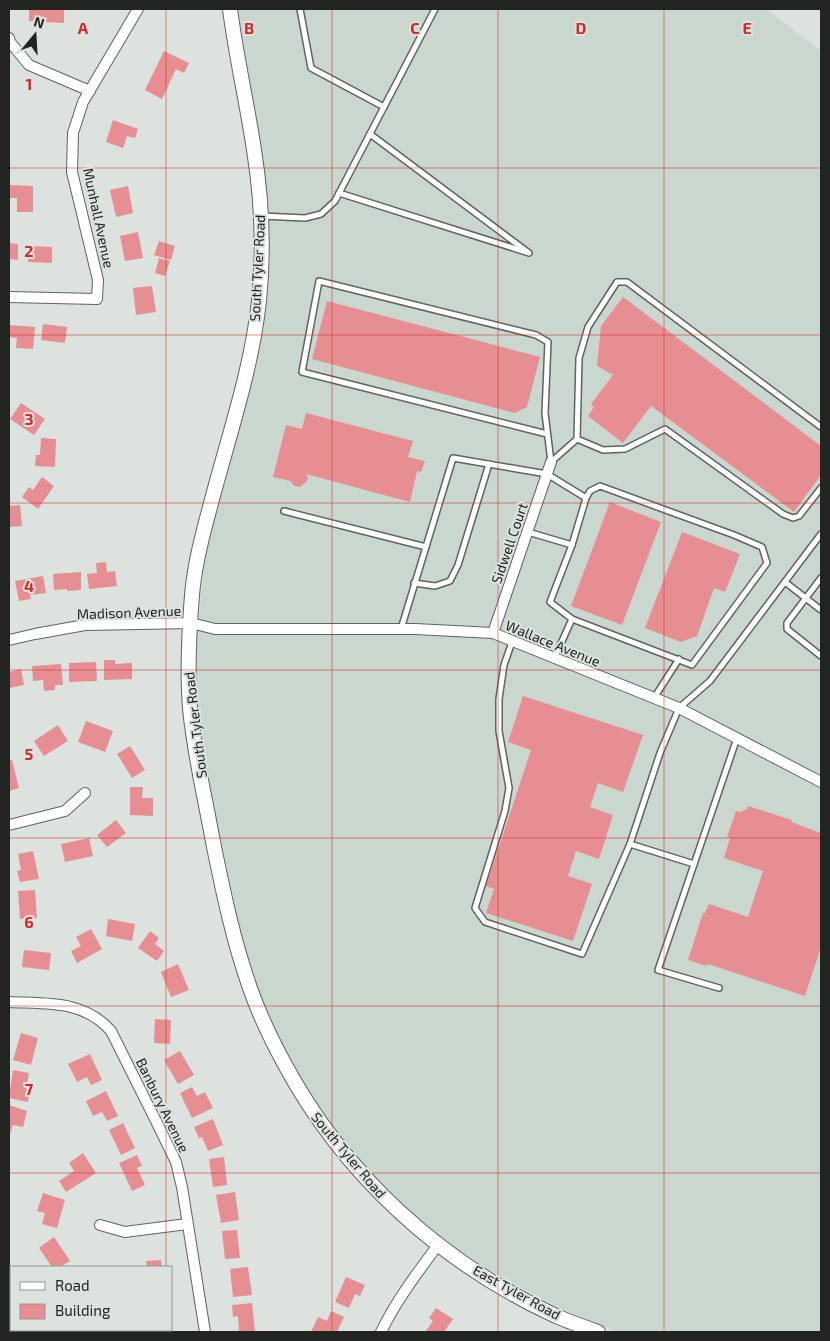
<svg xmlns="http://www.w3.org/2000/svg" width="830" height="1341" font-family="'Exo 2',sans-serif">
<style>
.built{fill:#cad7ce}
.building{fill:#e78e93}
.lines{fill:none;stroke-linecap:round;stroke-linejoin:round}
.lane-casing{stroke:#5e6460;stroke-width:8}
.street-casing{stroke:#5e6460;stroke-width:12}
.secondary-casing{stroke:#5e6460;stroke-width:16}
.lane{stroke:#fff;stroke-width:5}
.street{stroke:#fff;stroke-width:10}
.secondary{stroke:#fff;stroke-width:14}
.grid{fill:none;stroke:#d62828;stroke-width:1;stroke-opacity:0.55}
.labels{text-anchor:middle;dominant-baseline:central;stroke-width:4;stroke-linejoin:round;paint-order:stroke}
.street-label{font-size:14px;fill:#222422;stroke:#dce3de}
.grid-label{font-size:16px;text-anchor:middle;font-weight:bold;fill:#d62828;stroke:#dce3de;stroke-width:4;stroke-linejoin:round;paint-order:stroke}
</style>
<rect width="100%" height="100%" fill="#dce3de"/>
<polygon class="built" points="238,9 766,9 821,51 821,1332 617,1332 549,1303 489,1270 444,1239 386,1192 343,1141 304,1087 266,1013 234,915 197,722 197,634 207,540 267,245"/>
<g class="building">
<polygon points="29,9 64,9 64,23 29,21"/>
<polygon points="164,51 189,63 184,73 176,69 162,99 145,90"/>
<polygon points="113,120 138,129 135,138 127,136 123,148 106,142"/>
<polygon points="9,185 33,186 33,212 17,212 17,198 9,198"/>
<polygon points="128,186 133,213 116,217 110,190"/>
<polygon points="138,232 143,258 125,261 120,236"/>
<polygon points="159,241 175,246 171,260 154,255"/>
<polygon points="9,243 18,244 18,260 9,259"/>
<polygon points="29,246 52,247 52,263 28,262"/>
<polygon points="159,258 170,261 165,276 155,273"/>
<polygon points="152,286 156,312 136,315 133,288"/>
<polygon points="623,297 821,446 821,475 794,512 651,406 623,443 588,416 594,407 591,404 613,375 597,366 601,326"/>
<polygon points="327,301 540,357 527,407 515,413 312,359"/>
<polygon points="43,324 67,327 65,343 41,340"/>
<polygon points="9,325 35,327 33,349 16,348 17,338 9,337"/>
<polygon points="21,403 45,419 34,435 10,419"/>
<polygon points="306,413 413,441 408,457 425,461 421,472 417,471 410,502 306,474 308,478 306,482 300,487 295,486 290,481 273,477 286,425 302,429"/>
<polygon points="41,438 56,439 55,467 35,466 36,455 40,455"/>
<polygon points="42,477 54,486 38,509 22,497 29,487 33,490"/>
<polygon points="610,502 661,522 622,625 571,606"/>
<polygon points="20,505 22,526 9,527 9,506"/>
<polygon points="682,532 740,554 725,592 714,588 697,636 681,642 645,628"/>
<polygon points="106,562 107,572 115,571 117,586 89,589 87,574 97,573 96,563"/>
<polygon points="81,572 81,590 67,591 67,589 54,590 53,574"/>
<polygon points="43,576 46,593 30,595 31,599 19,601 15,581"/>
<polygon points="104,660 115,660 115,664 132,663 132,679 104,680"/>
<polygon points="96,662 97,681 69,682 69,663"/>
<polygon points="61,664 63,685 55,685 55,690 44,691 43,680 33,681 32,666"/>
<polygon points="21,669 24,685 9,688 9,672"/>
<polygon points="523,696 643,735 623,792 598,783 590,807 613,815 599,859 576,851 568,876 592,884 573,941 486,913 494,889 486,886 531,750 508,742"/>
<polygon points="86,721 113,731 105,752 78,742"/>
<polygon points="58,725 68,741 44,756 34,741"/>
<polygon points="130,746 145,770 132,778 117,754"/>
<polygon points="12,760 19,788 9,791 9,761"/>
<polygon points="130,787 143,787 142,798 153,798 153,816 130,815"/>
<polygon points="748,806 792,820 791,822 821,833 821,947 805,996 708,964 707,966 688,960 703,913 705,913 709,904 748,917 763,871 724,858 730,838 727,837 736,811 740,812 747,809"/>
<polygon points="116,820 126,833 107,847 97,835"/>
<polygon points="89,838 93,856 65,862 61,844"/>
<polygon points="33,851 39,879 20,882 17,871 21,870 18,854"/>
<polygon points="35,890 37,918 20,919 18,891"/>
<polygon points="108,919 135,924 132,941 106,936"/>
<polygon points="91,929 102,949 77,963 71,951 81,946 76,937"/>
<polygon points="150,931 159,938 155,944 164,951 157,961 138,948"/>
<polygon points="24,950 51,953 49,970 22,967"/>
<polygon points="178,964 189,990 171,997 161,972"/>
<polygon points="155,1019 171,1020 170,1044 154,1043"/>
<polygon points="21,1033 38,1038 31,1065 13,1060"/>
<polygon points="180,1051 194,1075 178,1084 164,1060"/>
<polygon points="90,1054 102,1080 91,1085 87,1077 77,1082 68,1064"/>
<polygon points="13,1070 29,1073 26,1089 30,1090 28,1102 9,1098"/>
<polygon points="192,1087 197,1096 205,1092 213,1108 192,1118 180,1093"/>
<polygon points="106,1091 118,1116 107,1121 102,1112 93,1116 86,1101"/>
<polygon points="9,1105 27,1111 23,1127 13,1125 9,1137"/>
<polygon points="213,1119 223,1145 208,1151 202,1137 199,1138 194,1127"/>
<polygon points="123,1123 135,1148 121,1155 109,1130"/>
<polygon points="83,1153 96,1173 66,1192 59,1181 74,1171 69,1163"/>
<polygon points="137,1155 142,1166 137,1168 145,1185 132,1191 119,1163"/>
<polygon points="224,1157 227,1185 213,1187 209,1159"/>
<polygon points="235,1192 239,1220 221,1223 216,1195"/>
<polygon points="43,1193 65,1200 57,1228 42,1224 45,1213 37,1211"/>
<polygon points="237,1230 240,1258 225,1259 222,1231"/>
<polygon points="54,1237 70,1261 60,1267 52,1267 39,1248"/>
<polygon points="161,1260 162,1267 147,1267 146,1261"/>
<polygon points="248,1267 252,1295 233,1297 230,1269"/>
<polygon points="346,1277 365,1285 360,1296 355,1294 349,1308 335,1302"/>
<polygon points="252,1303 255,1331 239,1332 238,1316 233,1317 232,1305"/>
<polygon points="436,1308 453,1319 444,1332 425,1332 433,1321 429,1318"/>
<polygon points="331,1311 344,1317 337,1332 311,1332 318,1317 327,1321"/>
<polygon points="20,1330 49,1330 48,1332 19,1332"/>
</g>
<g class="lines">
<defs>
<g id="lane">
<polyline points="300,9 311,68 384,107"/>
<polyline points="339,193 529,253 370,134"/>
<polyline points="262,216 305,218 321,214 335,201 435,9"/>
<polyline points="547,434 302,372 319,281 536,335 548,342 545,413 551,462"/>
<polyline points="577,439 603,450 625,449 665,429 783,514 793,518 799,516 821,488"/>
<polyline points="551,462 577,439 579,358 588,327 617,282 627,282 821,427"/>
<polygon points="600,486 734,535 762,547 767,563 692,665 572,619 550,602 572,545 586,498 590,491"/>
<polyline points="284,511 426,547"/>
<polyline points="528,532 572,545"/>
<polyline points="821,578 787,623 787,629 821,656"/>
<polyline points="785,582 821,610"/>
<polyline points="414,583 435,586 450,581 458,565 489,464"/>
<polyline points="401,629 453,458 547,474 586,498"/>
<polyline points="512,642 504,665 499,699 499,731 509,788 505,811 475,908 485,922 582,954 630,844"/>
<polyline points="554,659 572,619"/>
<polyline points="654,698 679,659"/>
<polyline points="694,864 630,844 660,753 679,708 710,681 821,534"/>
<polyline points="719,988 658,970 737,738"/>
</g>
<g id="street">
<polyline points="9,38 10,42 29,65 90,91"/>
<polyline points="9,297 97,299 98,280 72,172 73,133 83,102 138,9"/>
<polyline points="493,633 551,462"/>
<polyline points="9,640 35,634 85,625 191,623 215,629 415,629 493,633 679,708 821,782"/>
<polyline points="9,825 65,811 85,793"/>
<path d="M9,1002C47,1004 84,1000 111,1031L157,1123L176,1162L182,1187L205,1332"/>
<polyline points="100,1225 125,1232 187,1224"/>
<path d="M381,1332C396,1301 417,1273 438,1245"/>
</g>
<path id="secondary" d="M230,9C236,56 247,103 254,150C262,200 264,251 259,301C252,366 231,429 214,492C205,526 195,560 192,595C189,632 187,671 190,708C194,753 205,797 213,842C223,891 233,940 250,988C259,1014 271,1039 284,1063C344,1175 441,1263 556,1316C570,1322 584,1327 598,1332"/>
</defs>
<use href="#lane" class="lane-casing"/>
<use href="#street" class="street-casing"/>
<use href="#secondary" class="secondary-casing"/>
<use href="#lane" class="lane"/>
<use href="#street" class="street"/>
<use href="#secondary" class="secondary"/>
</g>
<path class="grid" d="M166,9V1267M332,9V1332M498,9V1332M664,9V1332M9,168H821M9,335H821M9,503H821M9,670H821M9,838H821M9,1006H821M9,1173H821M166,1330V1332"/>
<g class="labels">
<g class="street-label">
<text transform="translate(99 218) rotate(78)">Munhall Avenue</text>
<text transform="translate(257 268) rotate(-87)">South Tyler Road</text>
<text transform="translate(509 543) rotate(-71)">Sidwell Court</text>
<text transform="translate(129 612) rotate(-2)">Madison Avenue</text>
<text transform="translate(553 643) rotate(22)">Wallace Avenue</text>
<text transform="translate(195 725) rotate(-97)">South Tyler Road</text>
<text transform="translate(163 1105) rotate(64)">Banbury Avenue</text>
<text transform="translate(349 1155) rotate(50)">South Tyler Road</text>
<text transform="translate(517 1292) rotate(29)">East Tyler Road</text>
</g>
</g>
<g class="grid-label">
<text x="83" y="34">A</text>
<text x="249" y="34">B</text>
<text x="415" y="34">C</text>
<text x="581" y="34">D</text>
<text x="747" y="34">E</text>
<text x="29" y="90">1</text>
<text x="29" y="257">2</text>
<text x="29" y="425">3</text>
<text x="29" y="592">4</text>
<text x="29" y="760">5</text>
<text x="29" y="928">6</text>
<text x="29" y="1095">7</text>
</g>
<rect width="830" height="1341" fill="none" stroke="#222422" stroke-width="20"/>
<rect x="10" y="1266" width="162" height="65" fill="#dce3de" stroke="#929793"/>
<rect x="20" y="1282" width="25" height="8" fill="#ffffff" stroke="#929793"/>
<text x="55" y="1291" font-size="15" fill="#222422">Road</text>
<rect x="20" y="1304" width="25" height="15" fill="#e78e93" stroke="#929793"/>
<text x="55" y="1316" font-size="15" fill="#222422">Building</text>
<g transform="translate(35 35) rotate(18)" stroke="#dce3de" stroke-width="4" paint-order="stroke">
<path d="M0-4L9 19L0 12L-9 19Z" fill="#222422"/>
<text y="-8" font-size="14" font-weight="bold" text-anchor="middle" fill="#222422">N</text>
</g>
</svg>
